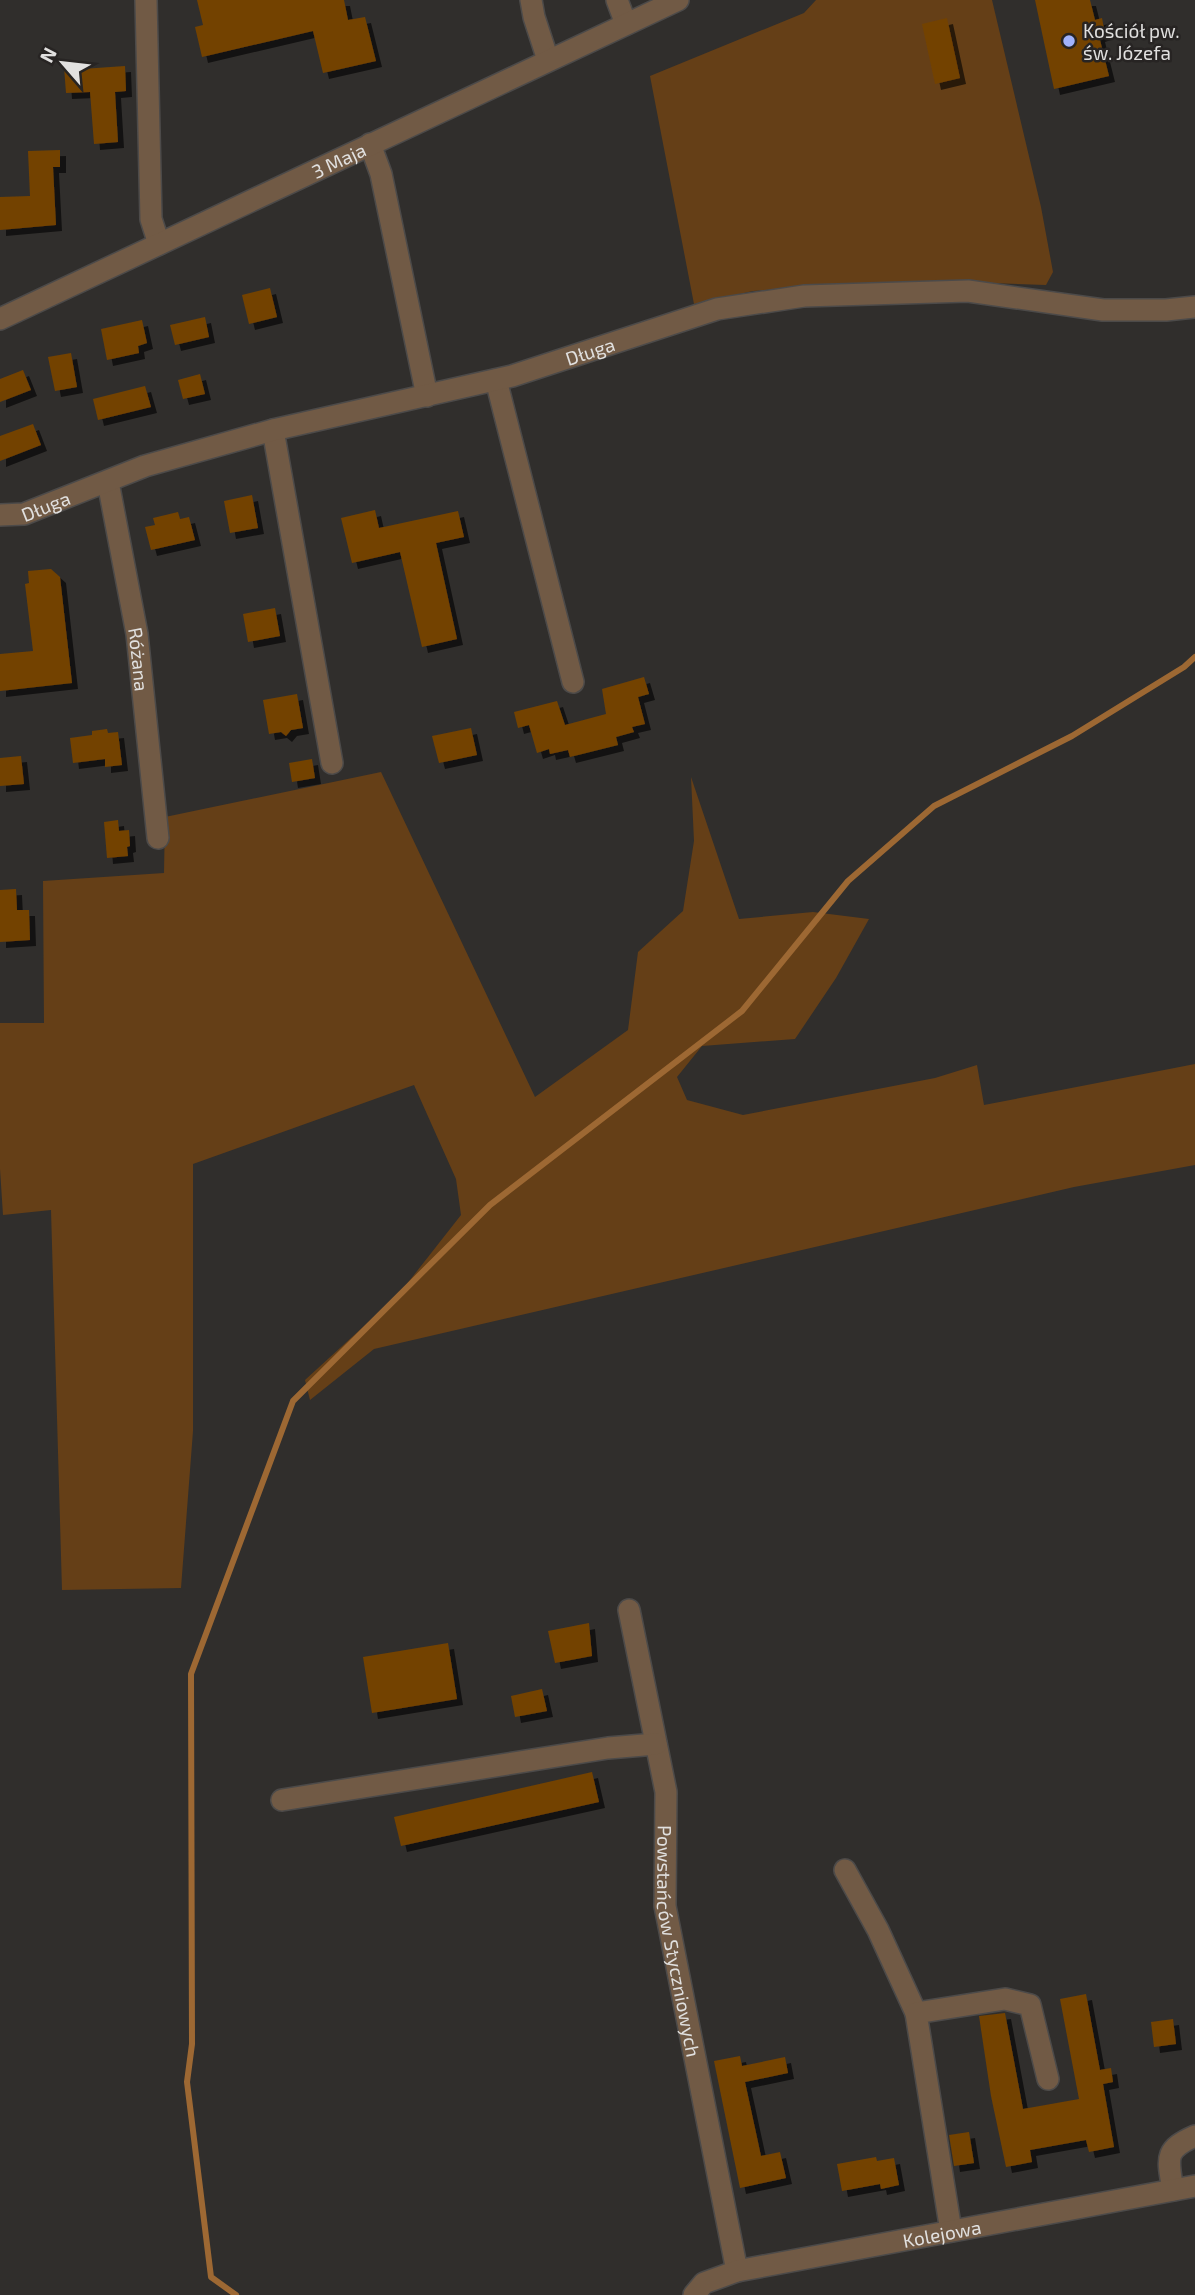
<svg xmlns="http://www.w3.org/2000/svg" width="1195" height="2295" font-family="'Exo 2',sans-serif">
<style>
.green{fill:#653f17}
.lines{fill:none;stroke-linecap:round;stroke-linejoin:round}
.stream{stroke:#9d6833;stroke-width:6}
.building{fill:#734202;filter:url(#shadow)}
.minor-casing{stroke:#4c4a49;stroke-width:24}
.minor{stroke:#715a45;stroke-width:21}
.poi-dot{fill:#a1b3fd;stroke:#272423;stroke-width:2.5}
.labels{text-anchor:middle;dominant-baseline:central;stroke-width:5;stroke-linejoin:round;paint-order:stroke}
.poi-label{font-size:19px;fill:#e1e0df;stroke:#272423;text-anchor:start}
.street-label{font-size:19px;fill:#e1e0df;stroke:#272423}
</style>
<defs>
<filter id="shadow"><feDropShadow dx="6" dy="6" stdDeviation="0" flood-color="#0009"/></filter>
</defs>
<rect width="100%" height="100%" fill="#302e2c"/>
<g class="green">
<polygon points="816,0 992,0 1041,207 1053,272 1046,285 963,282 809,287 753,291 694,304 650,76 804,13"/>
<polygon points="381,772 535,1097 628,1030 638,952 683,911 694,841 691,777 739,919 813,912 869,919 836,978 795,1039 702,1046 677,1077 687,1100 743,1115 935,1078 977,1065 984,1105 1195,1064 1195,1165 1074,1187 374,1349 310,1400 305,1380 399,1294 461,1215 456,1179 414,1085 193,1164 193,1431 181,1588 62,1590 51,1210 3,1215 0,1169 0,1023 44,1023 43,881 164,873 165,817"/>
</g>
<g class="lines">
<polyline class="stream" points="236,2295 211,2277 187,2082 192,2044 191,1674 293,1401 490,1205 742,1011 848,881 934,806 1072,736 1184,667 1195,657"/>
</g>
<g class="building">
<polygon points="197,0 344,0 348,20 365,17 376,61 323,73 313,31 202,57 195,27 203,25"/>
<polygon points="1035,0 1090,0 1095,20 1102,18 1105,34 1099,36 1109,76 1054,89"/>
<polygon points="947,18 960,78 935,84 922,24"/>
<polygon points="81,66 82,69 125,66 126,91 115,92 118,142 94,144 90,92 66,93 64,67"/>
<polygon points="60,150 60,167 53,167 56,225 0,230 0,197 30,196 28,151"/>
<polygon points="270,288 277,317 249,324 242,295"/>
<polygon points="205,317 209,337 175,345 170,325"/>
<polygon points="142,320 147,343 138,346 139,353 107,360 101,329"/>
<polygon points="71,353 77,387 55,391 48,357"/>
<polygon points="23,370 31,390 0,402 0,379"/>
<polygon points="200,374 205,394 183,399 178,380"/>
<polygon points="145,386 151,407 98,420 93,399"/>
<polygon points="33,424 41,445 0,461 0,436"/>
<polygon points="252,495 258,528 230,533 224,501"/>
<polygon points="375,510 379,528 458,511 464,537 436,543 457,639 422,647 400,552 352,563 341,518"/>
<polygon points="178,512 180,519 189,517 195,540 151,550 145,527 155,525 153,518"/>
<polygon points="51,569 60,577 72,683 0,691 0,654 33,651 25,584 29,583 28,571"/>
<polygon points="275,608 280,636 248,642 243,614"/>
<polygon points="644,677 649,694 638,697 645,724 632,727 634,732 616,737 618,745 570,757 568,750 550,754 549,749 537,753 529,725 518,728 514,712 557,701 565,725 606,714 602,689"/>
<polygon points="297,694 303,728 291,730 286,736 281,732 269,734 263,700"/>
<polygon points="471,728 477,755 439,763 432,736"/>
<polygon points="107,729 108,733 118,732 122,765 105,767 105,759 73,763 70,738 92,735 92,731"/>
<polygon points="21,756 24,784 0,786 0,758"/>
<polygon points="312,759 315,778 292,782 289,763"/>
<polygon points="118,820 119,831 129,830 130,846 127,847 128,856 107,858 104,822"/>
<polygon points="16,889 17,910 29,910 30,940 0,942 0,890"/>
<polygon points="589,1623 592,1656 555,1663 548,1631"/>
<polygon points="448,1643 457,1699 372,1713 363,1657"/>
<polygon points="542,1689 547,1711 515,1717 511,1696"/>
<polygon points="592,1772 599,1802 401,1846 394,1817"/>
<polygon points="1086,1994 1100,2070 1111,2068 1113,2082 1103,2084 1114,2147 1089,2152 1086,2140 1030,2150 1032,2162 1006,2167 991,2096 979,2016 1005,2013 1023,2109 1079,2099 1060,1999"/>
<polygon points="1173,2019 1176,2044 1154,2047 1151,2022"/>
<polygon points="740,2056 742,2066 785,2057 788,2073 745,2082 761,2156 780,2152 786,2178 740,2188 714,2061"/>
<polygon points="969,2132 974,2163 954,2166 949,2135"/>
<polygon points="876,2157 877,2161 894,2158 899,2185 881,2189 880,2184 842,2191 837,2164"/>
</g>
<g class="lines">
<defs>
<g id="minor">
<polyline points="146,0 151,219 159,244"/>
<polyline points="531,0 534,17 548,60"/>
<polyline points="617,0 626,24"/>
<polyline points="370,144 381,174 427,396"/>
<path id="s1" d="M0,319L678,0"/>
<polyline points="496,380 573,682"/>
<polyline points="273,430 332,763"/>
<path id="s2" d="M108,482L137,634L158,838"/>
<path id="s3" d="M0,515L24,514L145,466L273,430L512,376L717,309L804,296L968,291L1103,310H1166L1195,307"/>
<path id="s4" d="M629,1610L666,1792L665,1906L737,2271"/>
<polyline points="282,1800 608,1748 656,1744"/>
<polyline points="845,1870 878,1930 916,2013"/>
<path d="M1173,2190C1168,2159 1163,2150 1195,2136"/>
<polyline points="951,2231 916,2013 1005,1999 1030,2005 1048,2079"/>
<path id="s5" d="M694,2295L704,2283L737,2271L1195,2186"/>
</g>
</defs>
<use href="#minor" class="minor-casing"/>
<use href="#minor" class="minor"/>
</g>
<circle class="poi-dot" cx="1069" cy="41" r="7"/>
<g class="labels">
<g class="poi-label">
<text x="1083" y="30">Kościół pw.<tspan x="1083" dy="22">św. Józefa</tspan></text>
</g>
<g class="street-label">
<text stroke="none"><textPath href="#s1" startOffset="374">3 Maja</textPath></text>
<text stroke="none"><textPath href="#s3" startOffset="614">Długa</textPath></text>
<text stroke="none"><textPath href="#s3" startOffset="47">Długa</textPath></text>
<text stroke="none"><textPath href="#s2" startOffset="180">Różana</textPath></text>
<text stroke="none"><textPath href="#s4" startOffset="336">Powstańców Styczniowych</textPath></text>
<text stroke="none"><textPath href="#s5" startOffset="259">Kolejowa</textPath></text>
</g>
</g>
<g transform="translate(63 63) rotate(298)" stroke="#272423" stroke-width="5" paint-order="stroke">
<path d="M0-5L12 26L0 18L-12 26Z" fill="#e1e0df"/>
<text y="-10" font-size="19" font-weight="bold" text-anchor="middle" fill="#e1e0df">N</text>
</g>
</svg>
